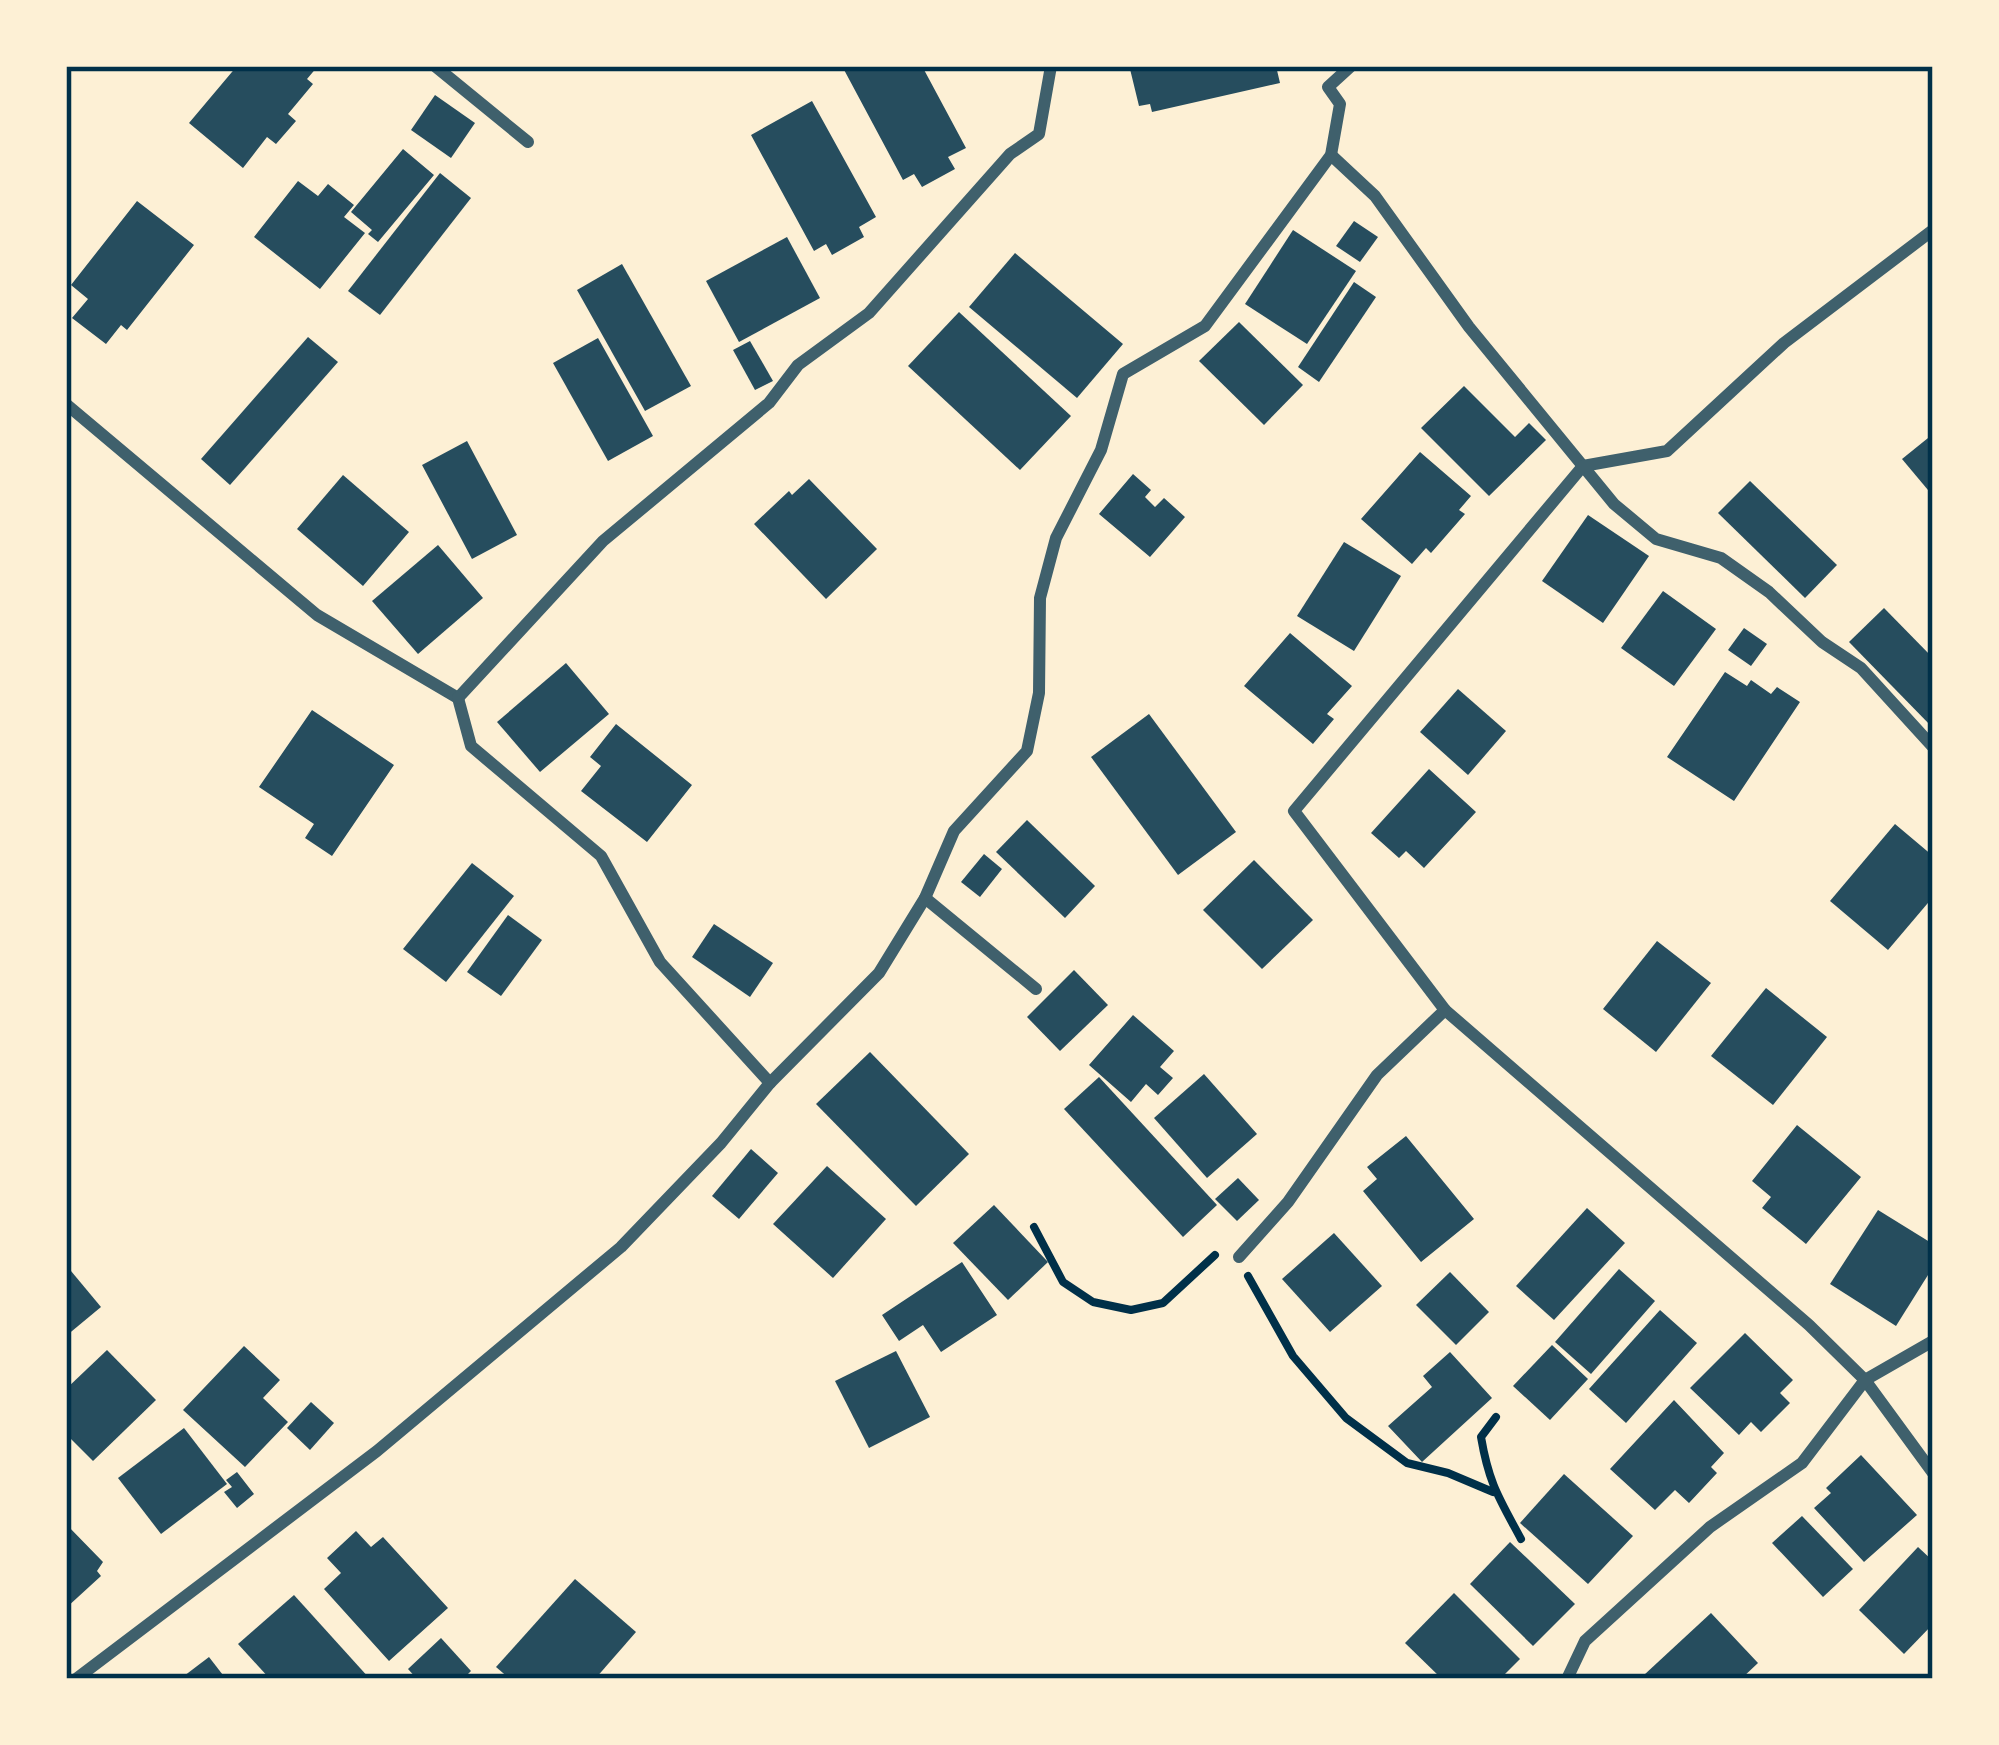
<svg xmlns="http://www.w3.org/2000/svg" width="1999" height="1745" font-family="Raleway,sans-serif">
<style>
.building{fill:#264d5e}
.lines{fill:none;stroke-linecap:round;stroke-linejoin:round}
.path{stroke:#003049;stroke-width:8}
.minor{stroke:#3f606c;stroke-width:12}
.neatline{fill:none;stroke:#003049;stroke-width:4.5}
</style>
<rect width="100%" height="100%" fill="#fdf0d5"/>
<g class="building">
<polygon points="237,66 318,66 307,79 313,84 288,114 296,121 276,144 267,137 243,168 189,123"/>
<polygon points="842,66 922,66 966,148 948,157 955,169 922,187 914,174 903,180"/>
<polygon points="1143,66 1276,66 1280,83 1152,112 1150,104 1139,106 1130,69"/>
<polygon points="435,95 475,123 451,158 411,130"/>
<polygon points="812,101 876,217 859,227 864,237 832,255 826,244 814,251 751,135"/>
<polygon points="403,149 434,175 378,242 368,234 372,230 351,212"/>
<polygon points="440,173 471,198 380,315 348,291"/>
<polygon points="298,181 318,196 328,184 354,205 344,217 365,233 320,289 254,237"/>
<polygon points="137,201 194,245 127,330 121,325 106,344 72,318 88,299 71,285"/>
<polygon points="1354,221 1378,237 1360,262 1336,246"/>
<polygon points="1293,230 1356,271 1307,344 1245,304"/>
<polygon points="787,237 820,298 739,342 706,281"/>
<polygon points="1015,253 1123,344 1077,398 969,307"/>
<polygon points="622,264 691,386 645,411 577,290"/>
<polygon points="1354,282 1376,297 1319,382 1298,367"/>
<polygon points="959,312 1071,416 1020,470 908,366"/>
<polygon points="1239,322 1303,385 1264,425 1199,361"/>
<polygon points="308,337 338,362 230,485 201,459"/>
<polygon points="598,338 653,436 608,461 553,363"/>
<polygon points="750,341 773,381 755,390 733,350"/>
<polygon points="1464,386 1515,437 1529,423 1546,440 1489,496 1421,428"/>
<polygon points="1933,434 1933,496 1902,459"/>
<polygon points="467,441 517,535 472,559 422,465"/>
<polygon points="1420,452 1471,496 1459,510 1465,514 1431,553 1426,548 1412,564 1361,519"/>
<polygon points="1133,474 1151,490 1145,497 1155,507 1164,498 1185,517 1150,557 1099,514"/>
<polygon points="343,475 409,532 363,586 297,529"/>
<polygon points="809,479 877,549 826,599 754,524 789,491 792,495"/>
<polygon points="1750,481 1837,565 1805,598 1718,513"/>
<polygon points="1588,515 1649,556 1603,623 1542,581"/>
<polygon points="1344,542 1401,576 1354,651 1297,616"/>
<polygon points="438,545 483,598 418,654 372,601"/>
<polygon points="1663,591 1716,629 1674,686 1621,648"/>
<polygon points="1884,608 1933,658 1933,728 1849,642"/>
<polygon points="1744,628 1767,644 1751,666 1728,650"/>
<polygon points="1290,633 1352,686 1327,714 1334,719 1313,744 1244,686"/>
<polygon points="566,663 609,714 540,772 497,722"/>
<polygon points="1725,672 1747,686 1751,680 1771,694 1777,687 1800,702 1734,801 1667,757"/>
<polygon points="1458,689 1506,731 1468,775 1420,732"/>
<polygon points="312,710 394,765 332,856 305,838 314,824 259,787"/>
<polygon points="1149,714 1236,832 1178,875 1091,757"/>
<polygon points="616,724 692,785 647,842 581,791 601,766 590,757"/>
<polygon points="1429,769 1476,812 1424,868 1406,851 1399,858 1371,833"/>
<polygon points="1027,820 1095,886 1065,918 996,852"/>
<polygon points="1895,824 1933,856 1933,897 1888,950 1830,901"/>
<polygon points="984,854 1002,869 980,897 961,882"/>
<polygon points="1254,860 1313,920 1262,969 1203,910"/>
<polygon points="472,863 514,896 446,982 403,949"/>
<polygon points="508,915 542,940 501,996 467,972"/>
<polygon points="714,924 773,963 750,997 692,957"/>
<polygon points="1657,941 1711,983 1656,1052 1603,1009"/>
<polygon points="1074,970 1108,1005 1060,1051 1027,1017"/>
<polygon points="1766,988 1827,1037 1773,1105 1711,1056"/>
<polygon points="1133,1015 1174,1051 1160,1067 1173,1078 1158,1095 1146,1084 1131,1102 1089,1065"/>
<polygon points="870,1052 969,1154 916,1206 816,1104"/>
<polygon points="1204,1074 1257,1134 1207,1178 1154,1118"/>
<polygon points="1099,1077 1217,1205 1183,1237 1064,1109"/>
<polygon points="1797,1125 1861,1177 1806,1244 1762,1208 1771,1197 1752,1181"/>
<polygon points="1406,1136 1474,1219 1421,1262 1363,1191 1377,1179 1367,1167"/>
<polygon points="751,1149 778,1173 739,1219 712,1196"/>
<polygon points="827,1166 886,1219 833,1278 773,1224"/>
<polygon points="1238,1178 1259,1200 1237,1221 1215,1199"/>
<polygon points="994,1205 1048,1262 1008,1300 953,1243"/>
<polygon points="1587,1208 1625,1243 1554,1320 1516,1286"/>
<polygon points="1878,1210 1933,1244 1933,1267 1896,1326 1830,1284"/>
<polygon points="1334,1233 1382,1286 1330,1332 1282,1279"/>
<polygon points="962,1262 997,1315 941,1352 923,1325 899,1341 882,1315"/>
<polygon points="66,1265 101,1307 66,1336"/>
<polygon points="1619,1269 1655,1301 1591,1374 1555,1342"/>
<polygon points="1450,1272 1489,1312 1456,1345 1416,1305"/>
<polygon points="1660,1310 1697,1343 1626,1423 1589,1389"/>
<polygon points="1745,1333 1793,1380 1780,1393 1790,1403 1761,1432 1751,1422 1739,1435 1690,1388"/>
<polygon points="1552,1345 1588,1379 1550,1420 1513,1386"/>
<polygon points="244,1346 280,1380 263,1398 288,1422 245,1467 183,1410"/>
<polygon points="107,1350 156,1400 93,1461 66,1434 66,1389"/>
<polygon points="896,1351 930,1417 869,1448 835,1381"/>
<polygon points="1450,1352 1492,1398 1422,1462 1388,1426 1432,1387 1423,1376"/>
<polygon points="1674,1400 1724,1453 1711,1467 1717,1473 1689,1503 1675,1490 1655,1510 1610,1469"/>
<polygon points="311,1402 334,1423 310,1450 287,1428"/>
<polygon points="184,1428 227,1484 161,1534 118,1478"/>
<polygon points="1861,1455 1917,1515 1864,1562 1814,1508 1831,1493 1826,1488"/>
<polygon points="237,1472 254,1494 237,1508 224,1492 232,1487 226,1480"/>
<polygon points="1564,1474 1633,1536 1588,1584 1520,1523"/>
<polygon points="1802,1516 1853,1569 1823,1597 1772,1543"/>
<polygon points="66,1524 103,1562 97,1571 101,1576 66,1608"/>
<polygon points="356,1531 371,1547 383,1537 448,1608 389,1661 324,1589 341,1573 327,1558"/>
<polygon points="1510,1542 1575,1604 1533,1646 1470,1584"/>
<polygon points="1918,1547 1933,1561 1933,1624 1904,1654 1859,1610"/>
<polygon points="575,1579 636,1632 595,1679 510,1679 496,1667"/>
<polygon points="1454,1593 1520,1659 1500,1679 1442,1679 1405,1643"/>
<polygon points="294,1595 370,1679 270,1679 238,1644"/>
<polygon points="1711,1613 1758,1663 1741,1679 1648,1679 1644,1675"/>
<polygon points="441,1638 471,1671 463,1679 417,1679 408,1669"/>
<polygon points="209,1657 226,1679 180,1679"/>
</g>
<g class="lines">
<g class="path">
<polyline points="1034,1227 1063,1282 1093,1302 1131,1310 1163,1303 1215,1255"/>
<polyline points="1248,1276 1293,1356 1346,1418 1407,1463 1448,1473 1493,1492"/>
<path d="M1496,1417L1481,1437C1489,1484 1499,1498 1521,1539"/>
</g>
<g class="minor">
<polyline points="435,66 528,142"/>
<polyline points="1331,155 1375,196 1469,327 1614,504 1656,539 1721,558 1769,592 1822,642 1861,668 1933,747"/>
<polyline points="1933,230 1784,343 1667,451 1583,466 1294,811 1445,1010 1809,1325 1865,1380 1933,1473"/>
<polyline points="66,404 317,615 458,698 471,746 601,856 660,962 770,1083"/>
<polyline points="458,698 603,541 769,403 798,365 869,313 1010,154 1039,134 1051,66"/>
<polyline points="925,898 1036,989"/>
<polyline points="1239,1257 1288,1202 1377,1075 1445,1010"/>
<polyline points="76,1679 377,1451 621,1247 721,1143 770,1083 879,973 925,898 954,831 1027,751 1039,693 1040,598 1056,538 1101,450 1123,374 1205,326 1331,155 1340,104 1328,87 1351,66"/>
<polyline points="1567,1679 1585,1641 1710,1527 1802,1463 1865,1380 1933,1341"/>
</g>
</g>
<rect width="1999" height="1745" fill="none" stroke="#fdf0d5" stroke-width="138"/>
<rect x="69" y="69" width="1861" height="1607" class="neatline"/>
</svg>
